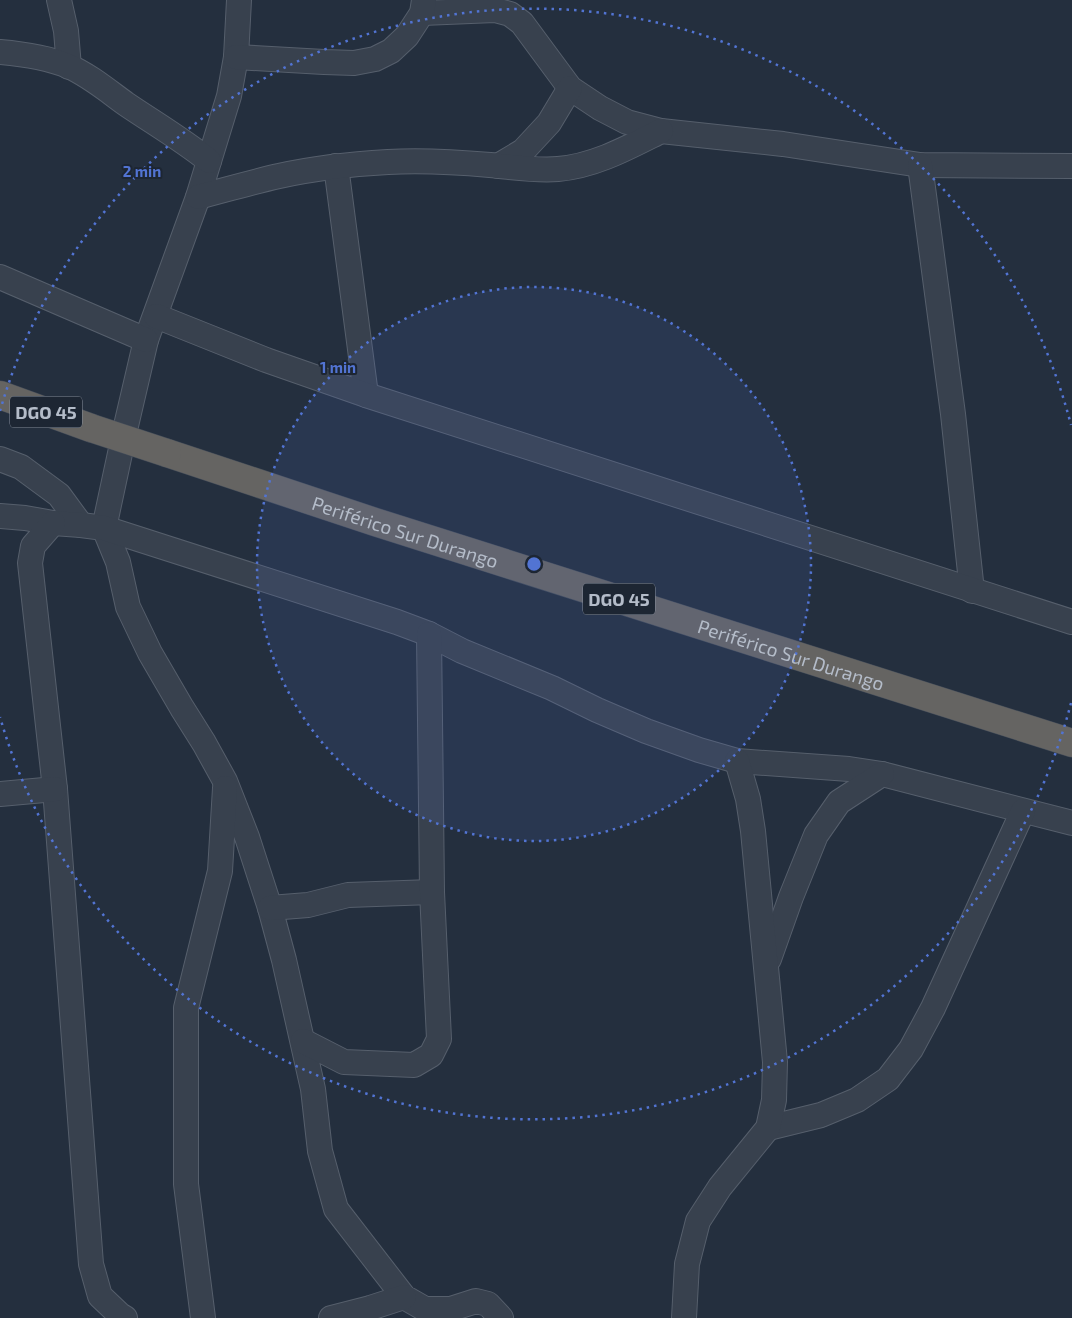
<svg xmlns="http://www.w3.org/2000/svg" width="1072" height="1318" font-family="'Exo 2',sans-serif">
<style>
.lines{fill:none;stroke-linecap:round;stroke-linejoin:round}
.minor-casing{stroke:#565f6c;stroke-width:26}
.trunk-casing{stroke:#434c59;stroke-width:29}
.minor{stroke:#38414e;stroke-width:24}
.trunk{stroke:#656462;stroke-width:28}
.trunk-bridge-casing{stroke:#434c59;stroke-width:29;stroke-linecap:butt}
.trunk-bridge{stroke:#656462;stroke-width:28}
.ring{fill:none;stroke:#5274d3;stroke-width:2.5;stroke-dasharray:2.5 5}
.labels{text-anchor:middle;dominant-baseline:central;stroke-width:4;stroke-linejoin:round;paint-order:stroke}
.shield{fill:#1d2633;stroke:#878f9c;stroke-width:1}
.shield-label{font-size:18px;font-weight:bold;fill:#b4bcc9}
.street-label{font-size:19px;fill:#b4bcc9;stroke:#1d2633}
.centre{fill:#5274d3;stroke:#1d2633;stroke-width:2.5}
.ring-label{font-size:15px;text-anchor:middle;font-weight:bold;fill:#5274d3;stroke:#1d2633;stroke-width:4;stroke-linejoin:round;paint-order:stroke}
</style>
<rect width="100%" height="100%" fill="#242f3e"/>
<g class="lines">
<defs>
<g id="minor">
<polyline points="59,0 66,31 69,67"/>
<polyline points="239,0 236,57 229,96 198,197 146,340 125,430 104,528 118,562 128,607 150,653 182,708 204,743 225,781 247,837 270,908 284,960 313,1089 320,1151 336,1209 404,1297 425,1309 451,1309 476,1301 488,1304 501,1318"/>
<polyline points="422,13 495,10 510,14 522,23 570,88 600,108 627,122 661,131 783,144 920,165 1072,166"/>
<path d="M0,52C23,54 46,57 68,66C89,75 108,91 126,104C154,123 183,140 209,161"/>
<polyline points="236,57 324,62 354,63 375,59 391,51 407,36 422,13 424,0"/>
<polyline points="920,165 953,414 972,591"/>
<polyline points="336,166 366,395"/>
<polyline points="498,166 523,151 549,123 570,88"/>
<path d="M198,197C225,190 252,182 279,176C315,168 352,164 388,162C422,160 456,162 490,165C513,167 535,171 558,169C595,166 629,147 661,131"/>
<polyline points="0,277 146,340"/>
<polyline points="156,316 266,360 366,395 1072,622"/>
<polyline points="0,459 21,467 59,495 81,525"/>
<polyline points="0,516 25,518 53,523 81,525 104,528 397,622 429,634 462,651 552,688 597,710 646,731 699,750 737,761 849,769 882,774 1072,823"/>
<polyline points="53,523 33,546 30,563 55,789 91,1264 100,1296 120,1315 125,1318"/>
<polyline points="0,794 55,789"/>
<polyline points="270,908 308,905 348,895 432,892"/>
<polyline points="769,959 791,897 816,835 839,802 882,774"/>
<polyline points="303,1041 344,1062 414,1065 431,1055 439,1039 432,892 429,634"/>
<polyline points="768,1128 821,1115 857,1100 888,1079 911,1049 933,1008 1023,811"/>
<polyline points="203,1318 186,1184 186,1008 220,871 225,788"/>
<polyline points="331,1318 370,1308 404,1297"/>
<polyline points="684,1318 687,1264 698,1221 720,1187 768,1128 774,1100 775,1062 753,831 748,799 737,761"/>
</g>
<g id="trunk">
<polyline points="0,395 91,428"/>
<path id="s1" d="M167,453L375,522L1072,743"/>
</g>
</defs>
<use href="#minor" class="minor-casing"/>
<use href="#trunk" class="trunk-casing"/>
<use href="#minor" class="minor"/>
<use href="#trunk" class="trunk"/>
<defs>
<polyline id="trunk-bridge" points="91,428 167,453"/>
</defs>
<use href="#trunk-bridge" class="trunk-bridge-casing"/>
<use href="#trunk-bridge" class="trunk-bridge"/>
</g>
<circle cx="534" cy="564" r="277" fill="#5274d3" fill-opacity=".12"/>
<g class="ring">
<circle cx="534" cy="564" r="277"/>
<path d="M1071 703A555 555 0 0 1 0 717M0 411A555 555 0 0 1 1071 425"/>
</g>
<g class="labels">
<g class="shield">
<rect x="10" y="396.5" width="72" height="31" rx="4"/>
<rect x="583" y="583.5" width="72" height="31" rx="4"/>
</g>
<g class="shield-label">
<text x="46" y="412">DGO 45</text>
<text x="619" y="599">DGO 45</text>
</g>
<g class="street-label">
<text stroke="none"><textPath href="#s1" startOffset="251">Periférico Sur Durango</textPath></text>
<text stroke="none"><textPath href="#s1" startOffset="656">Periférico Sur Durango</textPath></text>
</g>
</g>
<circle cx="534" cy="564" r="8" class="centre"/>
<g class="ring-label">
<text x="142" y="177">2 min</text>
<text x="338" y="373">1 min</text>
</g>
</svg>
